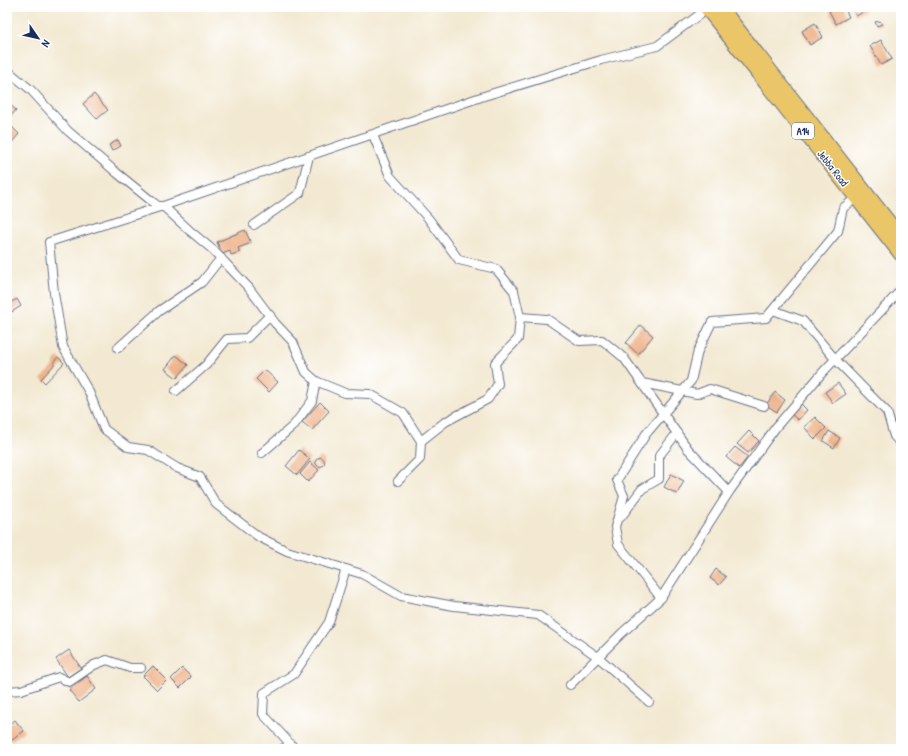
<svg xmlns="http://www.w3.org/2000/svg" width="908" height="756" font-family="'Patrick Hand',sans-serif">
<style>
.building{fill:#eeb086}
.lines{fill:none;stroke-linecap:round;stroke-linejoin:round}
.street-casing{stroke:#677087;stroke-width:10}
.highway-casing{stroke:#677087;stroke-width:16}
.street{stroke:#fff;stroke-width:8}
.highway{stroke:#eac669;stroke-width:14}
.labels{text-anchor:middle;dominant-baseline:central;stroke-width:3;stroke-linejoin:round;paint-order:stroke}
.shield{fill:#fff;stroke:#5f6d8e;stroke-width:1}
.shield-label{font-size:10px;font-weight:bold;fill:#1b2f5e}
.street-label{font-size:11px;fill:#1b2f5e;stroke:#fff}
</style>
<rect width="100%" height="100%" fill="#fff"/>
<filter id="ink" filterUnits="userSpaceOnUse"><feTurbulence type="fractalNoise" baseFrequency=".025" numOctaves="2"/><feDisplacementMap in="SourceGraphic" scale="8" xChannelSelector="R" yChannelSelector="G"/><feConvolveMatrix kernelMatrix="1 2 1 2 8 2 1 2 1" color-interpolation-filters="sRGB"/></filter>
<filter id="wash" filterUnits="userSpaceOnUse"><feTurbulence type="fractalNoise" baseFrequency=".012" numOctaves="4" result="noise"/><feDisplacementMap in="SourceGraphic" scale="16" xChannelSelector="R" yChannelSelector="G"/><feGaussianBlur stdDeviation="0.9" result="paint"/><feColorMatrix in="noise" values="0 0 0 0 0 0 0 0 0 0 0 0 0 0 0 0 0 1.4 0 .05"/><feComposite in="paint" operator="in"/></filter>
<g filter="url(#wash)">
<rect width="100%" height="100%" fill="#f3e9d2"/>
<g id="blocks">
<g class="building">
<polygon points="836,7 844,7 849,17 836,24 829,11"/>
<polygon points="859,7 863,7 865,11 856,16 853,10"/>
<polygon points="880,21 882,24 877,26 875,22"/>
<polygon points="815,23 823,37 810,45 802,31"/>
<polygon points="881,40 892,59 881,65 870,46"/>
<polygon points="94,94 108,110 97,119 83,104"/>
<polygon points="7,102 16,110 7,121"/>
<polygon points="10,125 19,134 12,142 7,137 7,128"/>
<polygon points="118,140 121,146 112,151 109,145"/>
<polygon points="245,230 251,243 238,248 240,252 231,255 230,251 222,254 217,242"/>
<polygon points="17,299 21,306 7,315 7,305"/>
<polygon points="641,325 653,336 638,354 626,343"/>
<polygon points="176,355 188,365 177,378 165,369"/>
<polygon points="58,357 64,363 45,383 41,379 54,365 54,361"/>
<polygon points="265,370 278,382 269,392 256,379"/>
<polygon points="838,383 846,394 833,403 825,392"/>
<polygon points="775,392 785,400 777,412 766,405"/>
<polygon points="320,402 329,411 312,430 302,422"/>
<polygon points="801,404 807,410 798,420 791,414"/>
<polygon points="815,417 826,428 815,439 804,427"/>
<polygon points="749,431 759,441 748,453 737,444"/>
<polygon points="829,431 840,438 834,448 823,441"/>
<polygon points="735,447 748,457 739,468 726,457"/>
<polygon points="299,450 310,459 297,475 286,466"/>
<circle cx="320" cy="462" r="4.5"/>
<polygon points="310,462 319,470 308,482 300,474"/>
<polygon points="671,474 684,481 677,494 664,487"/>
<polygon points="716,569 726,577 719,585 710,578"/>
<polygon points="69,650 81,668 68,677 56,659"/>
<polygon points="153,666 167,680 157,690 143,676"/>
<polygon points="182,668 191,677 180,688 171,679"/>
<polygon points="87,676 96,689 79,702 69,690"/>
<polygon points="15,720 24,731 11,741 7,736 7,726"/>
</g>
</g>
</g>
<g filter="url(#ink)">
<use href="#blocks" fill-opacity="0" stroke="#677087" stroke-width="1"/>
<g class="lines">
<defs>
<g id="street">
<polyline points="7,70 31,90 68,131 117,173 154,203 158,206 163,206 484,96 601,60 657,46 707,9"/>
<polyline points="373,135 390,176 428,218 459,260 496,269 514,291 520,317"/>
<polyline points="254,225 300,193 309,156"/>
<polyline points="773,310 803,321 835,359 887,412 894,436 901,444"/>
<polyline points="118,348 159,311 202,282 221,258"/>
<polyline points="642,383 697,394 710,389 764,406"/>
<polyline points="176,391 206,365 227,339 247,338 270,315"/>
<polyline points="421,441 445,422 488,399 498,384 495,363 518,339 520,317 547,319 579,341 602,340 624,358 688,449 729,492"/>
<polyline points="262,453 294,425 312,401 316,381"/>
<polyline points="398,481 420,459 421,441 403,413 370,394 345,393 316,381 306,372 293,342 275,323 249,288 213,250 189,230 163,206 49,242 54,293 63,347 89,392 104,429 128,447 148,450 177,468 200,477 216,504 259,537 287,551 362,574 401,596 454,606 538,615 598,657 649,702"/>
<polyline points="621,517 642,489 659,479 659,456 677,433"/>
<polyline points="661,598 618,544 615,527 624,496 617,480 646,434 691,381 698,351 712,322 766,318 838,231 843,208 856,198"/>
<polyline points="570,685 622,633 661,598 729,492 776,427 823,372 901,290"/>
<polyline points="7,691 21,690 59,677 69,682 94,665 107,660 130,668 141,668"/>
<polyline points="282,749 291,744"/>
<polyline points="295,749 263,714 264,693 294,674 329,622 346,569"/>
</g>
<g id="highway">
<polyline points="706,7 901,254"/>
<polyline points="720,7 901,238"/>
</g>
</defs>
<use href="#street" class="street-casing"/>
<use href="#highway" class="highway-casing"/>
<use href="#street" class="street"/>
<use href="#highway" class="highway"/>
</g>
</g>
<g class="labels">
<rect class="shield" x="792" y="123" width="22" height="16" rx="3"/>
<g class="shield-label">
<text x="803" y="131">A14</text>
</g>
<g class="street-label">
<text transform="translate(833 168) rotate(52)">Jebba Road</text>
</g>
</g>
<rect width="908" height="756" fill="none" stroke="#fff" stroke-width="24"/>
<g transform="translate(38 38) rotate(124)" stroke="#ffffff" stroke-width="3" paint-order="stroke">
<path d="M0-3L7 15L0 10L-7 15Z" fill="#1b2f5e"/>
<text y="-6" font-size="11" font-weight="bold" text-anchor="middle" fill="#1b2f5e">N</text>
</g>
</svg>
